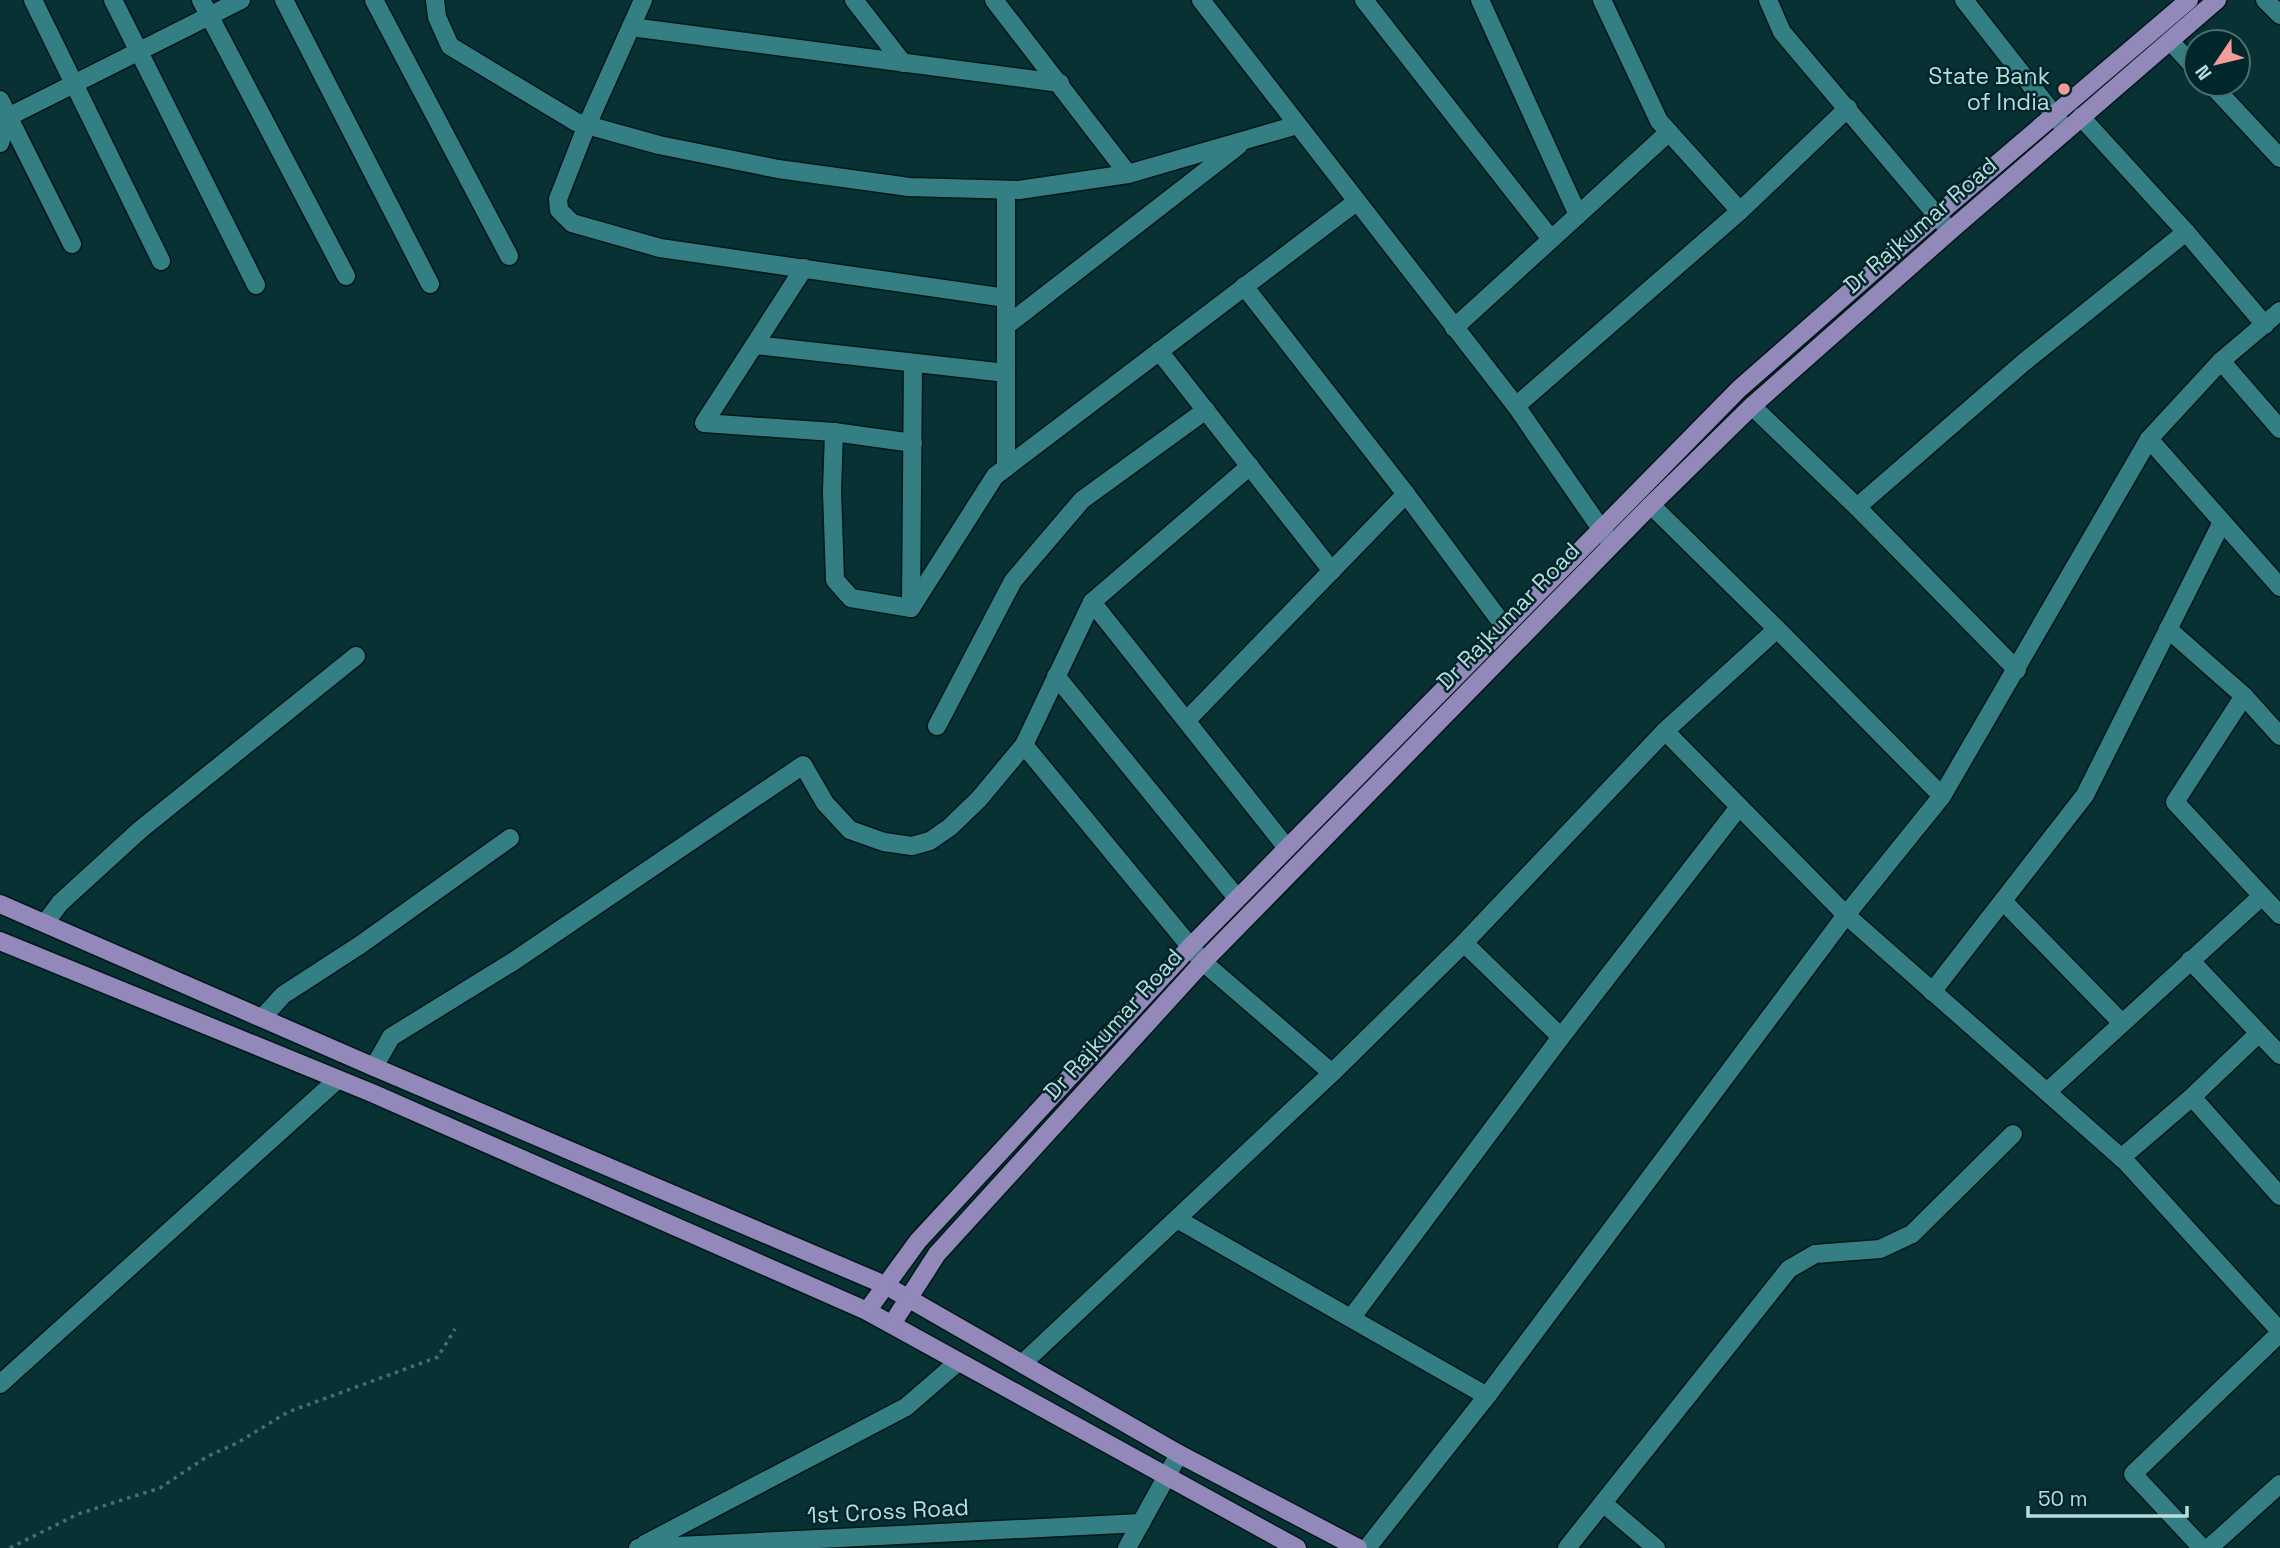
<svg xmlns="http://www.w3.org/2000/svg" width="2280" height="1548" font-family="'Space Grotesk',sans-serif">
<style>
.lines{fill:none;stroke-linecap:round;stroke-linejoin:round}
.minor-casing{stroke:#011718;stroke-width:21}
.major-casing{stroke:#011718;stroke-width:21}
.path{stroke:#476f71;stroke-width:3.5;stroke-dasharray:3.5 5;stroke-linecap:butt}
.minor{stroke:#347f84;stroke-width:18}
.major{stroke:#9288ba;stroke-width:18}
.poi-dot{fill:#f59b9a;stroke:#002729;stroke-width:2.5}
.labels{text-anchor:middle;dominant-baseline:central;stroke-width:5;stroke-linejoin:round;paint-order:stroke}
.poi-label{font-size:23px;fill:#b9dcde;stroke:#002729;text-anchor:end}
.street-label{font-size:23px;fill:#b9dcde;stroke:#002729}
</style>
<rect width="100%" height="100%" fill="#073133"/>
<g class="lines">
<defs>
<g id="minor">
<polyline points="33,0 161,261"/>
<polyline points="113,0 256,285"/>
<polyline points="201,0 346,276"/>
<polyline points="284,0 430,284"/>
<polyline points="374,0 509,256"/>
<polyline points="435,0 437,17 450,46 576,122 659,145 778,169 909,187 1019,190 1128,174 1297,125"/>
<polyline points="643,0 587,125 558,199 559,210 572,223 660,248 1006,298"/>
<polyline points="854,0 903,63"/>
<polyline points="994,0 1128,174"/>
<polyline points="1201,0 1516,406 1610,542"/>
<polyline points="1364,0 1551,239"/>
<polyline points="1480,0 1578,215"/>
<polyline points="1602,0 1659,121 1740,211"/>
<polyline points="1768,0 1782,32 1950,231"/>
<polyline points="1964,0 2066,130"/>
<polyline points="2265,0 2280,15"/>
<polyline points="631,27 1060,83"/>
<polyline points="2170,41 2196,69"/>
<polyline points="2211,84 2280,158"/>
<polyline points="0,100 72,244"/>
<polyline points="2081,117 2186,232 2265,325"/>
<polyline points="0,121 241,0"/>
<polyline points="0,143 8,116"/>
<polyline points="1006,190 1006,468"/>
<polyline points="804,268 704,423 834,432 913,443"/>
<polyline points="1244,286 1406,494 1504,626"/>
<polyline points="1006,326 1238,146"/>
<polyline points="1454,328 1669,132"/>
<polyline points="755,345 1006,373"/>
<polyline points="1159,351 1332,571"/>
<polyline points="2221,361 2280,429"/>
<polyline points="1516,406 1740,211 1848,108"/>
<polyline points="1752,406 1857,507 2017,670"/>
<polyline points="834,432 832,491 835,580 851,598 911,608"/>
<polyline points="2149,439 2280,587"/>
<polyline points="1651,505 1777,629 1942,796"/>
<polyline points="1857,507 2023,363 2186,232"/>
<polyline points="1092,602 1287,848"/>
<polyline points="911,608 995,476 1356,202"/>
<polyline points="911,608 913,363"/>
<polyline points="2168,629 2244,696 2280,736"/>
<polyline points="1056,676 1237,898"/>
<polyline points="2244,696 2175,802 2280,915"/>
<polyline points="1187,720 1406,494"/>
<polyline points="937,726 1013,581 1082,500 1206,410"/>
<polyline points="1665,731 1846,915 2126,1162 2280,1331"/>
<polyline points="1024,745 1203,962 1332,1073"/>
<polyline points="2003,901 2122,1023"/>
<polyline points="46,922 60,903 140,830 356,656"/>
<polyline points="1464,943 1561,1037"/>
<polyline points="2190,960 2280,1055"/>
<polyline points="1932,992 2085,795 2222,522"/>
<polyline points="262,1018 283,995 360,945 510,838"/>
<polyline points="374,1067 391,1037 514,961 803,765 825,803 850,830 884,842 912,846 930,841 950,827 979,799 1024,745 1092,602 1250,466"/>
<polyline points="2047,1092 2262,896"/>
<polyline points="2192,1097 2280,1196"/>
<polyline points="2121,1158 2192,1097 2259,1033"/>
<polyline points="1177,1219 1487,1396"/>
<polyline points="1352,1317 1561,1037 1739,807"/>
<polyline points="1023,1363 1332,1073 1464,943 1665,731 1777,629"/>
<polyline points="0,1384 337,1080"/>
<polyline points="1603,1503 1656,1548"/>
<polyline points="645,1544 906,1407 958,1362"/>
<polyline points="638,1548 1141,1523"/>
<polyline points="1127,1548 1179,1454"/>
<polyline points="1367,1548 1487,1396 1846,915 1942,796 2149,439 2221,361 2280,311"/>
<polyline points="1567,1548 1789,1269 1815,1254 1880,1249 1912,1234 2013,1134"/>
<polyline points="2202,1548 2133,1474 2280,1333"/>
<polyline points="2209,1548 2280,1484"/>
</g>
<g id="major">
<polyline points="0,904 374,1067 885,1285 1179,1454 1358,1548"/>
<polyline points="0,941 372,1093 867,1311 1297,1548"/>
<polyline points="867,1311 918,1241 1190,947 1739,389 1937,215 2189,0"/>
<polyline points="892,1324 937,1254 1203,962 1651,505 1752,406 1950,231 2217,0"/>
</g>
</defs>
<use href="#minor" class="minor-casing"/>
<use href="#major" class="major-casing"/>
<polyline class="path" points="10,1548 78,1514 160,1488 208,1456 237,1443 288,1412 438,1357 455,1329"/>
<use href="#minor" class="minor"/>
<use href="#major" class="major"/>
</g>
<circle class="poi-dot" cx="2064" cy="89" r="7"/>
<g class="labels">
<g class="poi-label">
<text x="2050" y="76">State Bank<tspan x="2050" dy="26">of India</tspan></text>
</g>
<g class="street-label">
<text transform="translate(1920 225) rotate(-41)">Dr Rajkumar Road</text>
<text transform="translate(1508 616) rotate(-46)">Dr Rajkumar Road</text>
<text transform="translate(1113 1024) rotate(-48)">Dr Rajkumar Road</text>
<text transform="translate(888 1511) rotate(-3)">1st Cross Road</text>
</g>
</g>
<g transform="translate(2217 63) rotate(235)"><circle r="33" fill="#002729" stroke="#4a6f71" stroke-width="2"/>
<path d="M0-5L12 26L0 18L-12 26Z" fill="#f59b9a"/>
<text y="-10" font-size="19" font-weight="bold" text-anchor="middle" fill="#b9dcde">N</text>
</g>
<path d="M2028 1506v10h159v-10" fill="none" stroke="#b9dcde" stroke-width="3.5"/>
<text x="2038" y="1506" font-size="21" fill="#b9dcde" stroke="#002729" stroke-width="5" paint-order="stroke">50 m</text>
</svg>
